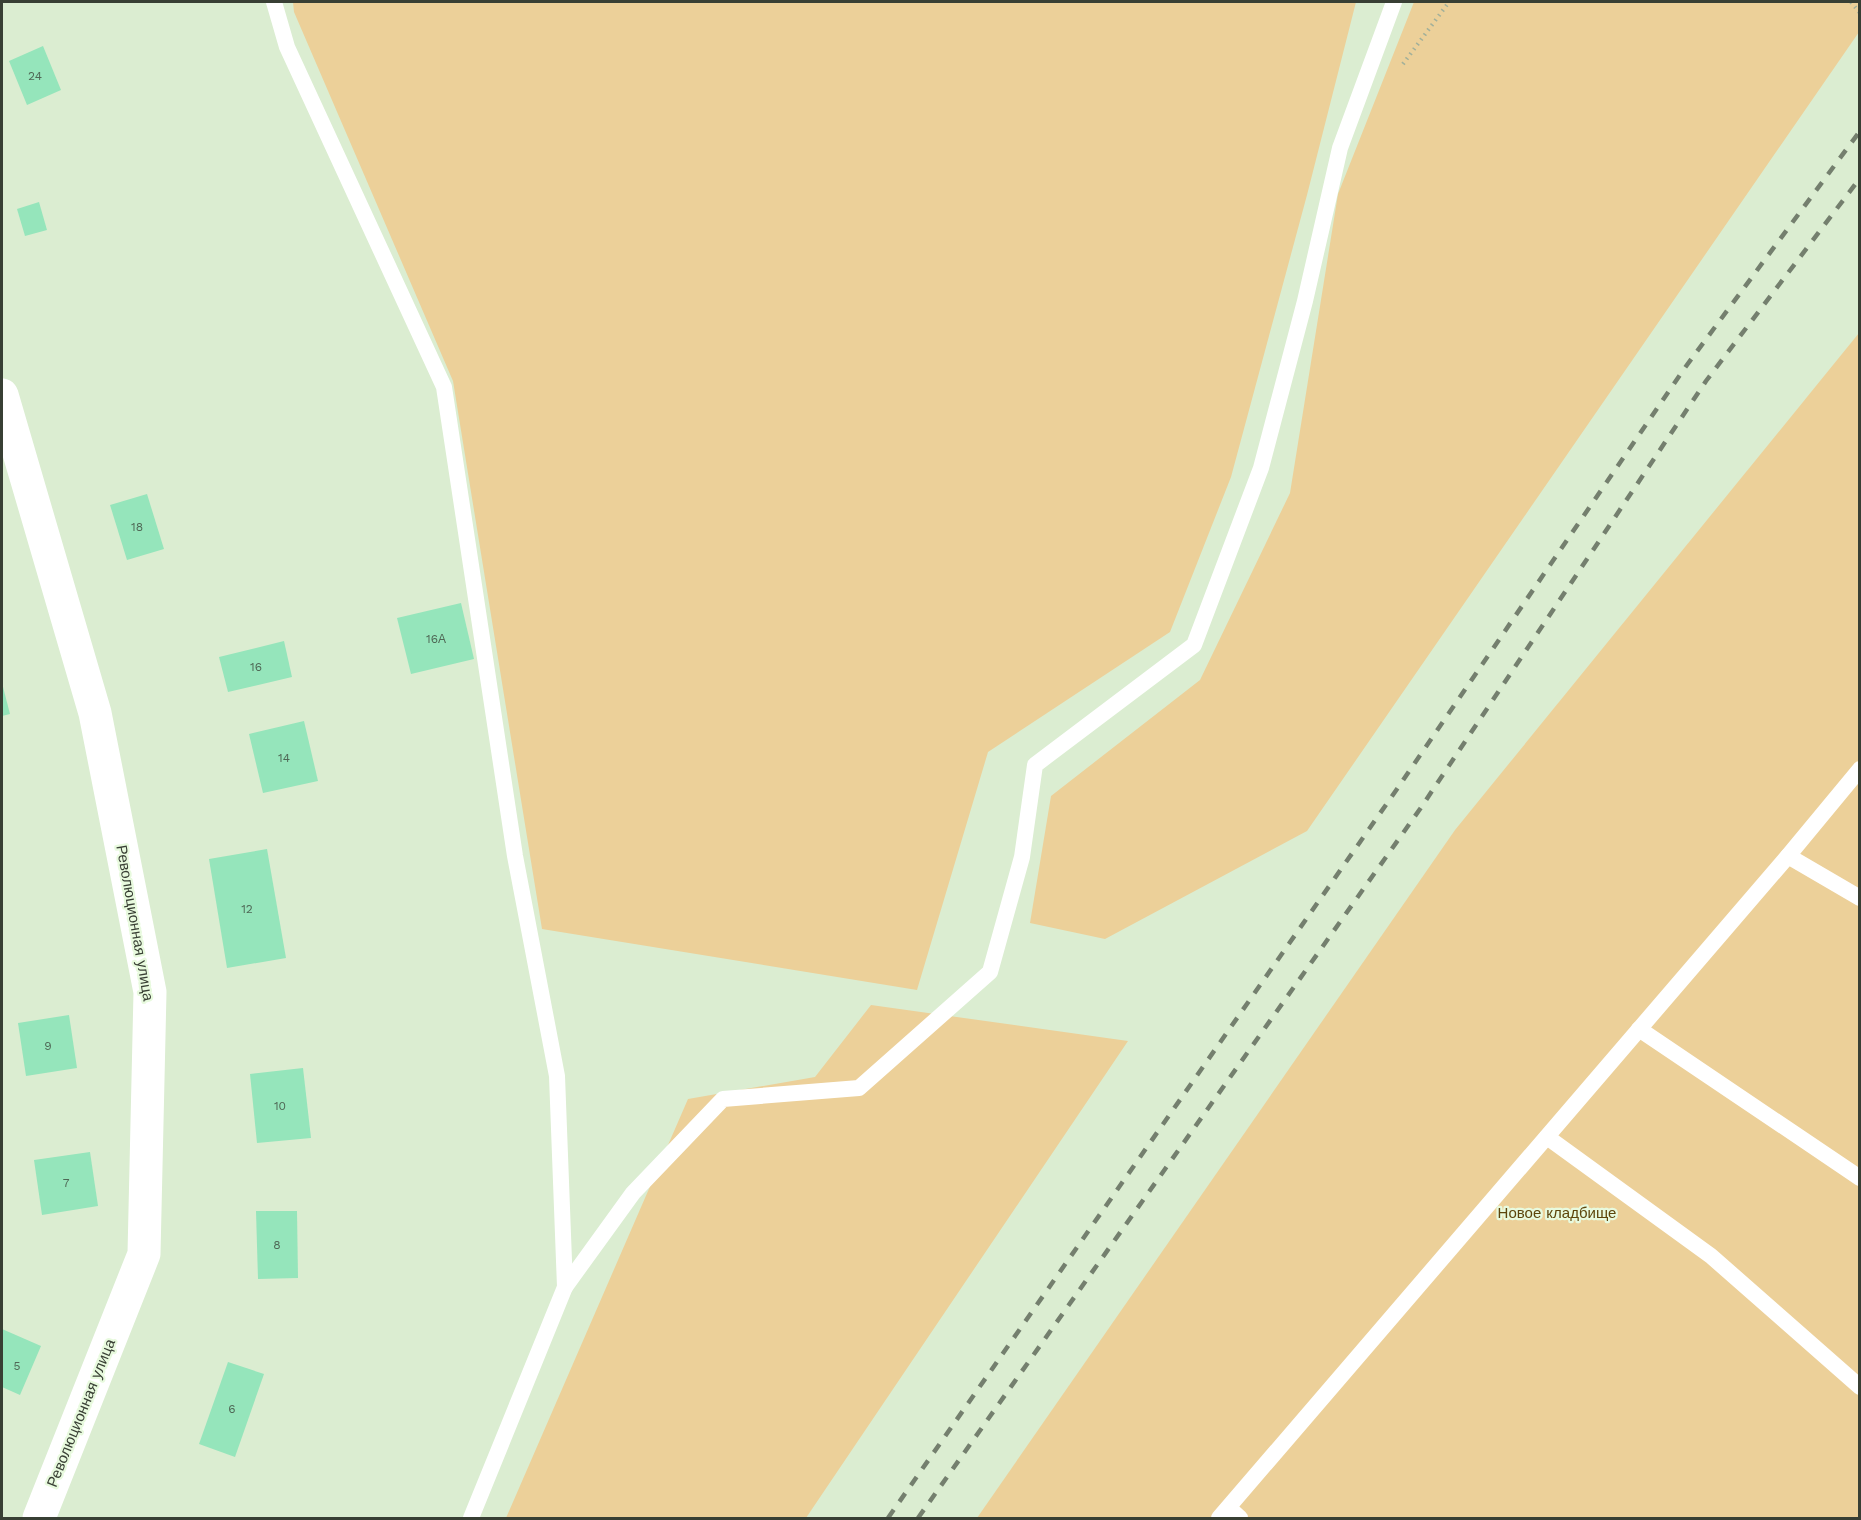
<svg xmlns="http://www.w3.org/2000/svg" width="1861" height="1520" font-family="'Work Sans',sans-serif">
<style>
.green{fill:#ecd099}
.building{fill:#95e5bb}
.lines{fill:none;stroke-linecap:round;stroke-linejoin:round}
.path{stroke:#a2b09a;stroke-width:4;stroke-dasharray:1.5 4.5;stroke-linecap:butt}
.service{stroke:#fff;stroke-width:16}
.secondary{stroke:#fff;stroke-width:33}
.rail{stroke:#747f6e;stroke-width:4.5;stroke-dasharray:10 10;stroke-linecap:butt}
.labels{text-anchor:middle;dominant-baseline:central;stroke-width:4.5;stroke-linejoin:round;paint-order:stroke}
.number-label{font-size:12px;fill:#4f6856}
.street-label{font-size:15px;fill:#383f34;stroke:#e8fade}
.park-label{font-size:15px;fill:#5d450b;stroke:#e8fade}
</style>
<rect width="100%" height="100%" fill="#dbedd1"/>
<g class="green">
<polygon points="293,2 1356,2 1307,195 1231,477 1170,632 988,752 917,990 542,929 453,381 294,12"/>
<polygon points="1414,2 1859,2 1859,32 1307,831 1105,939 1030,923 1051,796 1200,680 1290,493 1338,194"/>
<polygon points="1859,333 1859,1518 977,1518 1455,830"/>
<polygon points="871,1005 1128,1041 806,1518 506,1518 688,1099 815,1077"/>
</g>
<g class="building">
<polygon points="43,46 61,90 27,105 9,61"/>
<polygon points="39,202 47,230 25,236 17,209"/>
<polygon points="147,494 164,549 127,560 110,505"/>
<polygon points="461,603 474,659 411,674 397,618"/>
<polygon points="284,641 292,677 228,692 219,657"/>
<polygon points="2,683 10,714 2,716"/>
<polygon points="304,721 318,781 263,793 249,734"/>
<polygon points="267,849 286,958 227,968 209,859"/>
<polygon points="69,1015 77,1068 26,1076 18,1023"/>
<polygon points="303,1068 311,1138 257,1143 250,1074"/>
<polygon points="90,1152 98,1206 42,1215 34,1160"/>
<polygon points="256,1211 297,1211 298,1278 258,1279"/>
<polygon points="2,1329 41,1346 20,1395 2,1387"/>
<polygon points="228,1362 264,1374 235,1457 199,1444"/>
</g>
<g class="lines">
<g class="path">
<polyline points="1851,2 1860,13"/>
<polyline points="1403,64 1449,2"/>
</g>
<g class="service">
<polyline points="274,2 287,47 444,387 515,856 557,1076 565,1287 471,1518"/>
<polyline points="1788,856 1860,898"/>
<polyline points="1639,1029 1860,1178"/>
<polyline points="1547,1137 1711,1256 1860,1387"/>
<polyline points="565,1287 633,1193 723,1099 859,1088 990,972 1022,857 1035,765 1194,645 1261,468 1305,301 1340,148 1394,2"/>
<polyline points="1229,1508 1240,1518"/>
<polyline points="1219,1518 1788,856 1860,769"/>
</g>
<polyline class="secondary" points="2,395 95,713 150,992 144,1254 39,1518"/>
<g class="rail">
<polyline points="888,1518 1397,789 1684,369 1860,131"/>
<polyline points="918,1518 1420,809 1706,381 1860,178"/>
</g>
</g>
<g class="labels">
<g class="number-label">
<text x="35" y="76">24</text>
<text x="137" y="527">18</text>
<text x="436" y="639">16А</text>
<text x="256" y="667">16</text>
<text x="284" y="758">14</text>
<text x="247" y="909">12</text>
<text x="48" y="1046">9</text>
<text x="280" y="1106">10</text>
<text x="66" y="1183">7</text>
<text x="277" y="1245">8</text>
<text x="17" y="1366">5</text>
<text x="232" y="1409">6</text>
</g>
<g class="street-label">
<text transform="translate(135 923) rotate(80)">Революционная улица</text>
<text transform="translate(81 1413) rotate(-68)">Революционная улица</text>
</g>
<g class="park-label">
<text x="1557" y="1213">Новое кладбище</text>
</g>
</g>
<rect width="1861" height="1520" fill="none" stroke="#383f34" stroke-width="6"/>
</svg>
